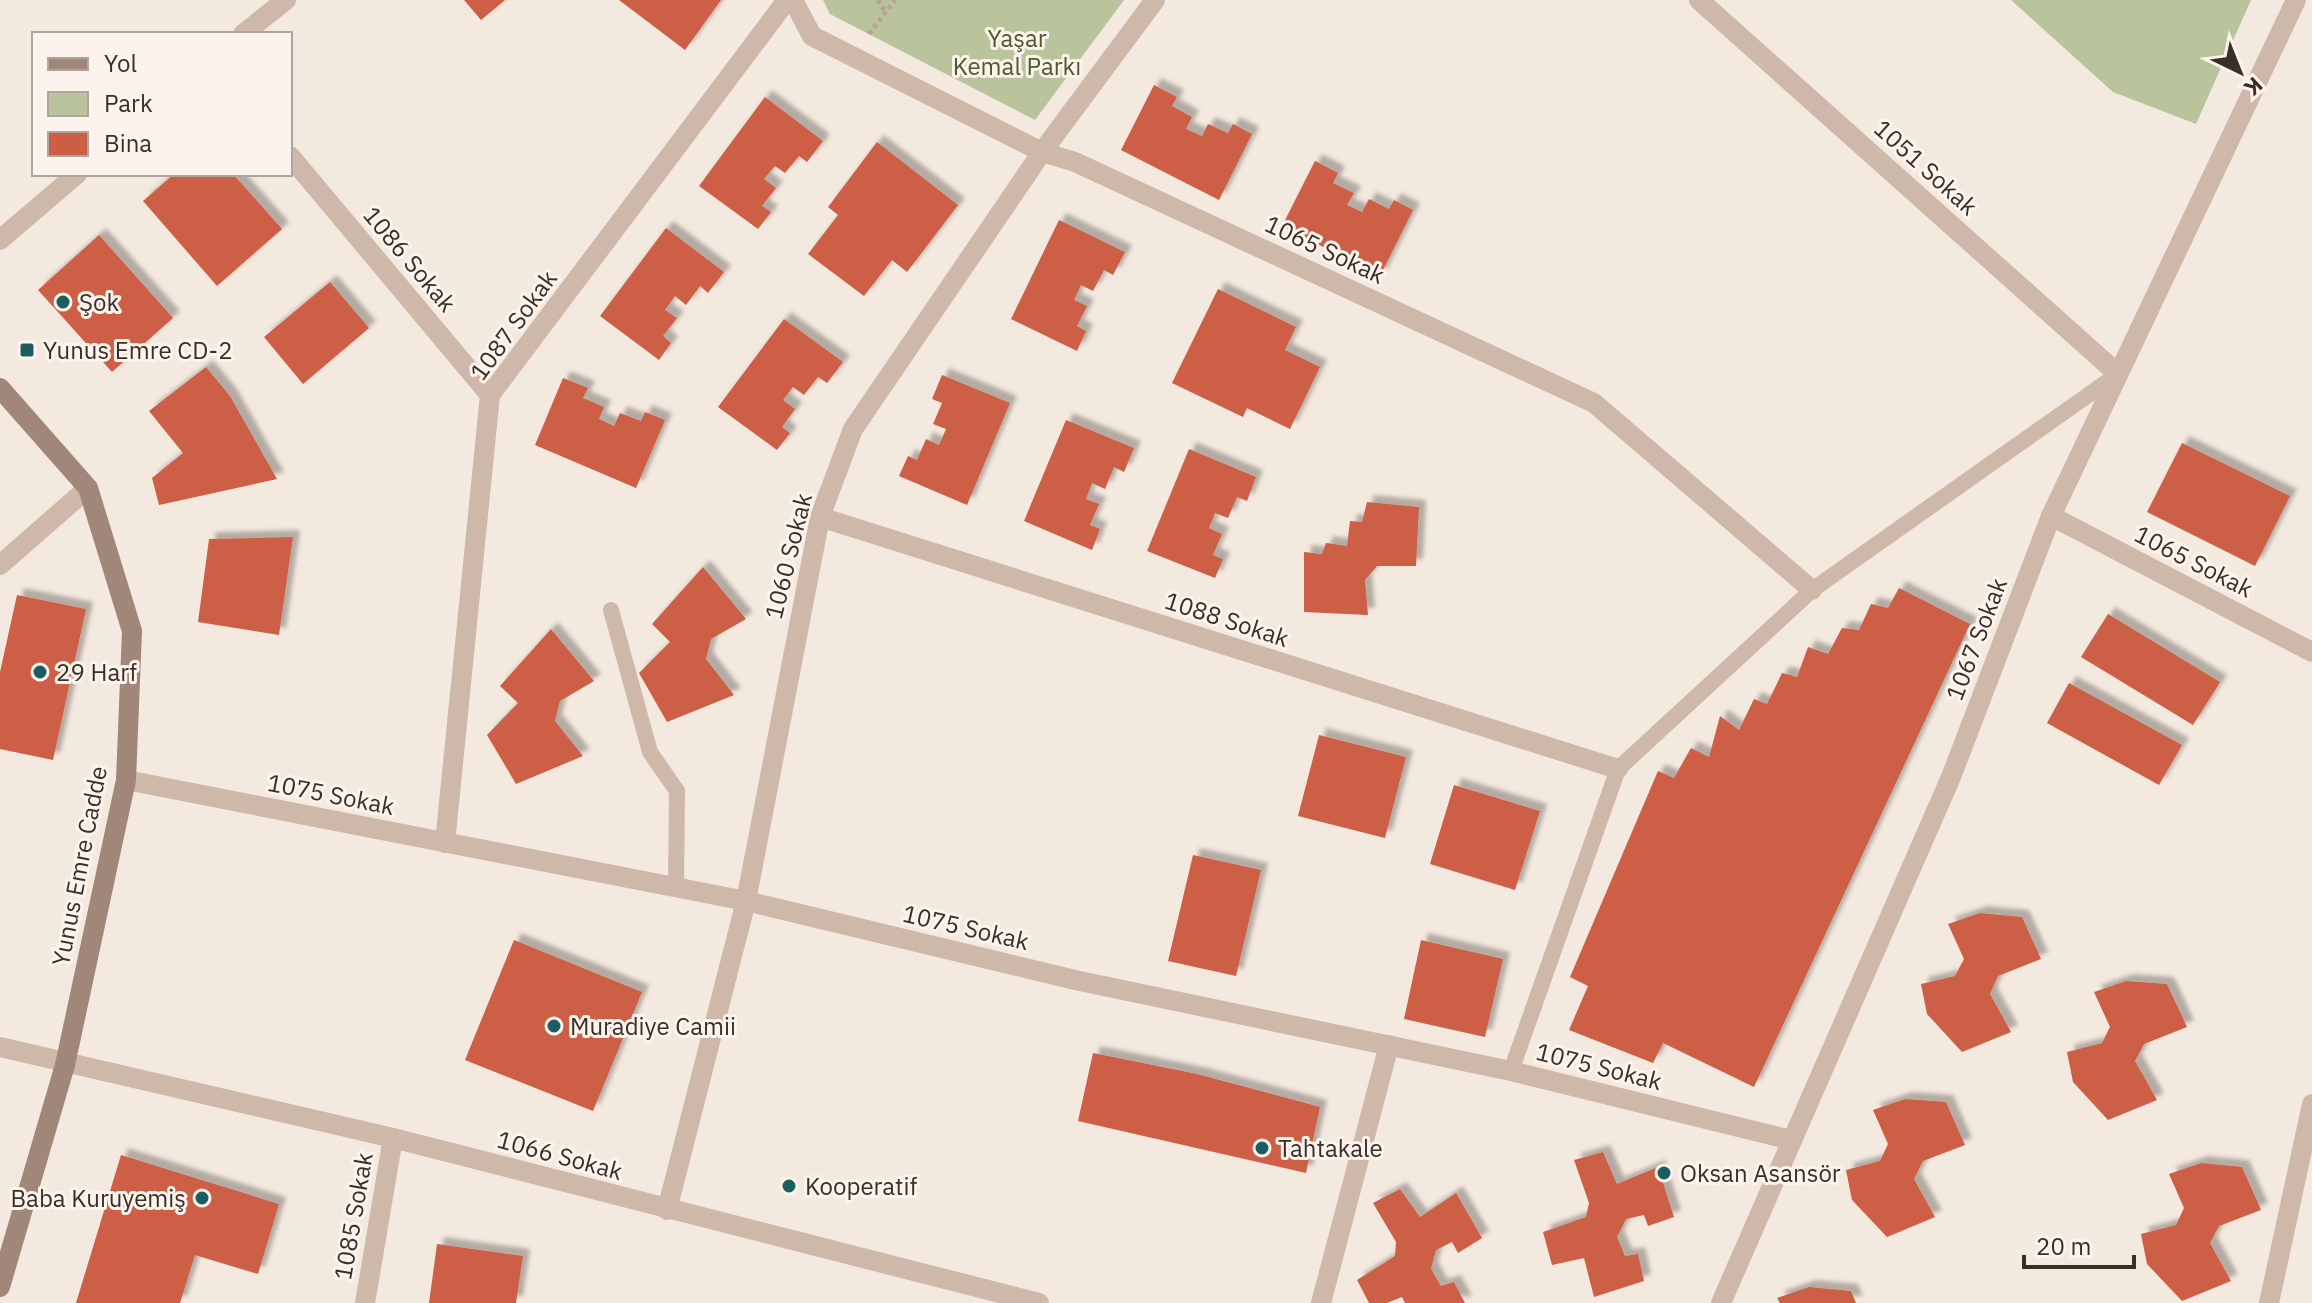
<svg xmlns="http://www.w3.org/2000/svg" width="2312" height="1303" font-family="'IBM Plex Sans',sans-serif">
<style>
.green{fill:#b9c49d}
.building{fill:#cc5e44;filter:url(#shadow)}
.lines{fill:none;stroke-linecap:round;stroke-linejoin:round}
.path{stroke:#b9a293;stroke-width:5;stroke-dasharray:4 4;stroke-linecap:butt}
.lane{stroke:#cdb8a9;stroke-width:16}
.street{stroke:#cdb8a9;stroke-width:20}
.secondary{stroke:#a1867a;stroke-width:20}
.poi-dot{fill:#1c5e5f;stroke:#fbf3ec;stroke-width:3}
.labels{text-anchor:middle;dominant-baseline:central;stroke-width:6;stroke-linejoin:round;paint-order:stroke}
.park-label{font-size:24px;fill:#4c5a2c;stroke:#fbf3ec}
.street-label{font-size:24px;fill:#3a2e29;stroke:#fbf3ec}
.poi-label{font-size:24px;fill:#3a2e29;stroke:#fbf3ec;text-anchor:start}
</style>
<defs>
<filter id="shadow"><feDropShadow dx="7" dy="-7" stdDeviation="2" flood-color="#0004"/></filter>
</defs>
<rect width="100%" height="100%" fill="#f4e9df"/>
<g class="green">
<polygon points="823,0 1124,0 1035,120 830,14"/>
<polygon points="2011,0 2251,0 2196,124 2113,92"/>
</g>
<g class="building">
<polygon points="464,0 505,0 481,20"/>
<polygon points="619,0 721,0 685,50"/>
<polygon points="1154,85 1177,97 1172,106 1192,117 1186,129 1202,136 1208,124 1228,133 1233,124 1252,134 1219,200 1121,150"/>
<polygon points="765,97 823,141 807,162 799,156 785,173 775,166 764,179 776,188 762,206 771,212 758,229 699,186"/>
<polygon points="877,142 958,205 907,272 892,260 864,296 808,254 838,215 828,207"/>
<polygon points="1315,161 1338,173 1333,183 1354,193 1347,205 1362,212 1369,199 1389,209 1394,200 1413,210 1380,276 1282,226"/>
<polygon points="174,174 233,174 282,229 217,286 143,201"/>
<polygon points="1059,220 1125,252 1113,275 1104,270 1093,291 1081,285 1074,300 1087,306 1077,326 1086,331 1077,351 1011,319"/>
<polygon points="666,228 724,272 708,293 700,286 686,305 675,296 665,310 677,318 663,336 671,343 659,360 600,316"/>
<polygon points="99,235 173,318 112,372 38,290"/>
<polygon points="330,282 369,328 303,384 264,337"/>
<polygon points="1218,289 1296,327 1285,350 1320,367 1290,429 1247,408 1243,417 1172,383"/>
<polygon points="784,319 843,362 827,383 818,377 804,395 793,387 783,400 795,409 782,427 790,433 777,450 718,407"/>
<polygon points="206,367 230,396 277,479 159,505 152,478 183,453 149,411"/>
<polygon points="942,375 1010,403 967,505 899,476 908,456 917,460 926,439 939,445 946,429 933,424 942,403 932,399"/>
<polygon points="563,378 588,388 583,398 604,407 599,419 614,426 620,413 641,421 645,412 665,420 636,488 535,445"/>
<polygon points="1066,420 1134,448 1124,472 1114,467 1105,489 1092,483 1086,499 1099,504 1090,525 1100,529 1092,550 1024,521"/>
<polygon points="2182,443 2290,496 2255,566 2147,512"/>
<polygon points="1189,449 1256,477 1247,501 1237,497 1228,518 1215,513 1209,528 1222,534 1213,555 1223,559 1215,578 1147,551"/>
<polygon points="1367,502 1419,507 1416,566 1377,566 1365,580 1368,615 1304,612 1304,552 1322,554 1326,543 1347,546 1350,521 1362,522"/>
<polygon points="293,537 279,635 198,622 209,539"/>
<polygon points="703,567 746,619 711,639 706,659 734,695 667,722 639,673 670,642 652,624"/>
<polygon points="1899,588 1970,624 1754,1087 1663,1043 1653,1063 1569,1030 1588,986 1570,977 1658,771 1674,778 1691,748 1709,757 1720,716 1739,730 1754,699 1767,704 1782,673 1797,677 1808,647 1828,654 1842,628 1859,630 1871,604 1888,608"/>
<polygon points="17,595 86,609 53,760 0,749 0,672"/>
<polygon points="2108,614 2220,682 2193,725 2081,657"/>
<polygon points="551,629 594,681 560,701 555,721 583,756 516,784 487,735 518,703 500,686"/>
<polygon points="2069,683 2182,745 2159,785 2047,723"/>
<polygon points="1319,735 1406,757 1385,838 1298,816"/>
<polygon points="1454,785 1540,811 1515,890 1430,864"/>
<polygon points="1193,855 1261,870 1236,976 1168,961"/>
<polygon points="1980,913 2022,917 2041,959 1998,976 1990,994 2011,1032 1962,1052 1927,1014 1921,984 1955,976 1964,959 1948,924"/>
<polygon points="514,940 642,992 593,1111 465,1060"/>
<polygon points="1421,940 1503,959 1485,1037 1404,1019"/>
<polygon points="2126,981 2167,984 2187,1027 2144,1044 2135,1061 2157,1100 2108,1120 2073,1082 2067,1052 2102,1043 2110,1027 2094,992"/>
<polygon points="1093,1053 1197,1074 1320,1107 1306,1173 1078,1121"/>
<polygon points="1905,1099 1946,1102 1965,1145 1923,1161 1914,1179 1935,1217 1887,1237 1852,1200 1846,1170 1880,1161 1888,1144 1873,1110"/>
<polygon points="1603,1152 1617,1184 1658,1167 1674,1217 1648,1226 1644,1215 1626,1219 1617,1237 1625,1256 1638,1254 1644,1281 1594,1297 1584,1258 1552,1265 1543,1232 1586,1217 1589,1203 1574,1160"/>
<polygon points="121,1155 279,1204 258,1274 195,1255 180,1303 76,1303"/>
<polygon points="2201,1163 2242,1167 2261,1210 2219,1226 2210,1243 2231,1281 2182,1301 2147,1264 2141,1234 2176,1225 2184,1208 2169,1174"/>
<polygon points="1400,1189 1420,1217 1456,1193 1482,1238 1458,1253 1452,1242 1436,1250 1431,1269 1441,1286 1454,1282 1465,1303 1405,1303 1402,1297 1387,1303 1369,1303 1357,1280 1395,1256 1396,1242 1373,1203"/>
<polygon points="437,1244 523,1256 516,1303 429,1303"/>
<polygon points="1809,1287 1851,1291 1856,1303 1780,1303 1777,1298"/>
</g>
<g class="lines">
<g class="path">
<polyline points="878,0 886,13"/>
<polyline points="869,34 895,0"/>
</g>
<g class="lane">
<polyline points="611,610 650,752 677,791 676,888"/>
<polyline points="1511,1071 1618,769 1812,590 2118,374"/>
</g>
<g class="street">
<polyline points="793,0 812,36 1042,152 1075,162 1594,403 1812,590"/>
<polyline points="1699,0 2118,374"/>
<polyline points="243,34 286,0"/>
<polyline points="290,156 490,395"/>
<polyline points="0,240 77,174"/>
<polyline points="2051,516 2312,652"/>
<polyline points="820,517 1618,769"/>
<polyline points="0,565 88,488"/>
<polyline points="126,780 746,901 1075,980 1511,1071 1791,1140"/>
<polyline points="445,843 490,395 787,0"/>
<polyline points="0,1047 393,1138 1039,1303"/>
<polyline points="667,1210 746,901 820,517 853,429 1042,152 1155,0"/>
<polyline points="365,1303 393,1138"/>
<polyline points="1321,1303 1389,1045"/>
<polyline points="1721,1303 1951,777 2051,516 2296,0"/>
<polyline points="2269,1303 2312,1104"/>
</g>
<polyline class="secondary" points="0,388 88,488 132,631 126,780 65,1065 0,1287"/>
</g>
<g class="poi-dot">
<circle cx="63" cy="302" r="8"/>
<rect x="19" y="342" width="16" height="16" rx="4"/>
<circle cx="40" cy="672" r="8"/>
<circle cx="554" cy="1026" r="8"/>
<circle cx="1262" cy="1148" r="8"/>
<circle cx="1664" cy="1173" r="8"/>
<circle cx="789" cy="1186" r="8"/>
<circle cx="202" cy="1198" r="8"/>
</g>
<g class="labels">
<g class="park-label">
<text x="1017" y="38">Yaşar<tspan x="1017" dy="28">Kemal Parkı</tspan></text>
</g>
<g class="street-label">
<text transform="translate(1926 167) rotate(42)">1051 Sokak</text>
<text transform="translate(1325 249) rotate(25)">1065 Sokak</text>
<text transform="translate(410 259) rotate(50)">1086 Sokak</text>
<text transform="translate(513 325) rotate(-54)">1087 Sokak</text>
<text transform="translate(788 556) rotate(-76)">1060 Sokak</text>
<text transform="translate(2194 561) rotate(27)">1065 Sokak</text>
<text transform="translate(1227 619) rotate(18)">1088 Sokak</text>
<text transform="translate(1976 639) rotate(-69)">1067 Sokak</text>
<text transform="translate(331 794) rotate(11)">1075 Sokak</text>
<text transform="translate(79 866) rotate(-79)">Yunus Emre Cadde</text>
<text transform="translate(966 927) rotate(13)">1075 Sokak</text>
<text transform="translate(1599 1066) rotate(14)">1075 Sokak</text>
<text transform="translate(560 1155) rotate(15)">1066 Sokak</text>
<text transform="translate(353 1216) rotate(-80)">1085 Sokak</text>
</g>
<g class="poi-label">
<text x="79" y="302">Şok</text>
<text x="43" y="350">Yunus Emre CD-2</text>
<text x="56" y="672">29 Harf</text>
<text x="570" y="1026">Muradiye Camii</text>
<text x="1278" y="1148">Tahtakale</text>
<text x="1680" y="1173">Oksan Asansör</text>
<text x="805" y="1186">Kooperatif</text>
<text x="186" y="1198" text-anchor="end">Baba Kuruyemiş</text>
</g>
</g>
<rect x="32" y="32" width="260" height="144" fill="#fbf3ec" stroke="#aea49e" stroke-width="2"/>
<rect x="48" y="58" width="40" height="12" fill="#a1867a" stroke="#aea49e" stroke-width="2"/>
<text x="104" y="72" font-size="24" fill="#3a2e29">Yol</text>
<rect x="48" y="92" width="40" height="24" fill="#b9c49d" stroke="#aea49e" stroke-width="2"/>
<text x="104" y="112" font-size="24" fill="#3a2e29">Park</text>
<rect x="48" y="132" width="40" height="24" fill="#cc5e44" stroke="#aea49e" stroke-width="2"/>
<text x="104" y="152" font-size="24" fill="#3a2e29">Bina</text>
<g transform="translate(2240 72) rotate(137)" stroke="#fbf3ec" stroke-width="6" paint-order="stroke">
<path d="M0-6L14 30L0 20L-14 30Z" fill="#3a2e29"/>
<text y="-12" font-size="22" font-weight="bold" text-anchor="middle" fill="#3a2e29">K</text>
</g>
<path d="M2024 1255v12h110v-12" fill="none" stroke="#3a2e29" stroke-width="4"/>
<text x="2036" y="1255" font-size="24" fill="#3a2e29" stroke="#fbf3ec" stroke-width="6" paint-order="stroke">20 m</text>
</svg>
